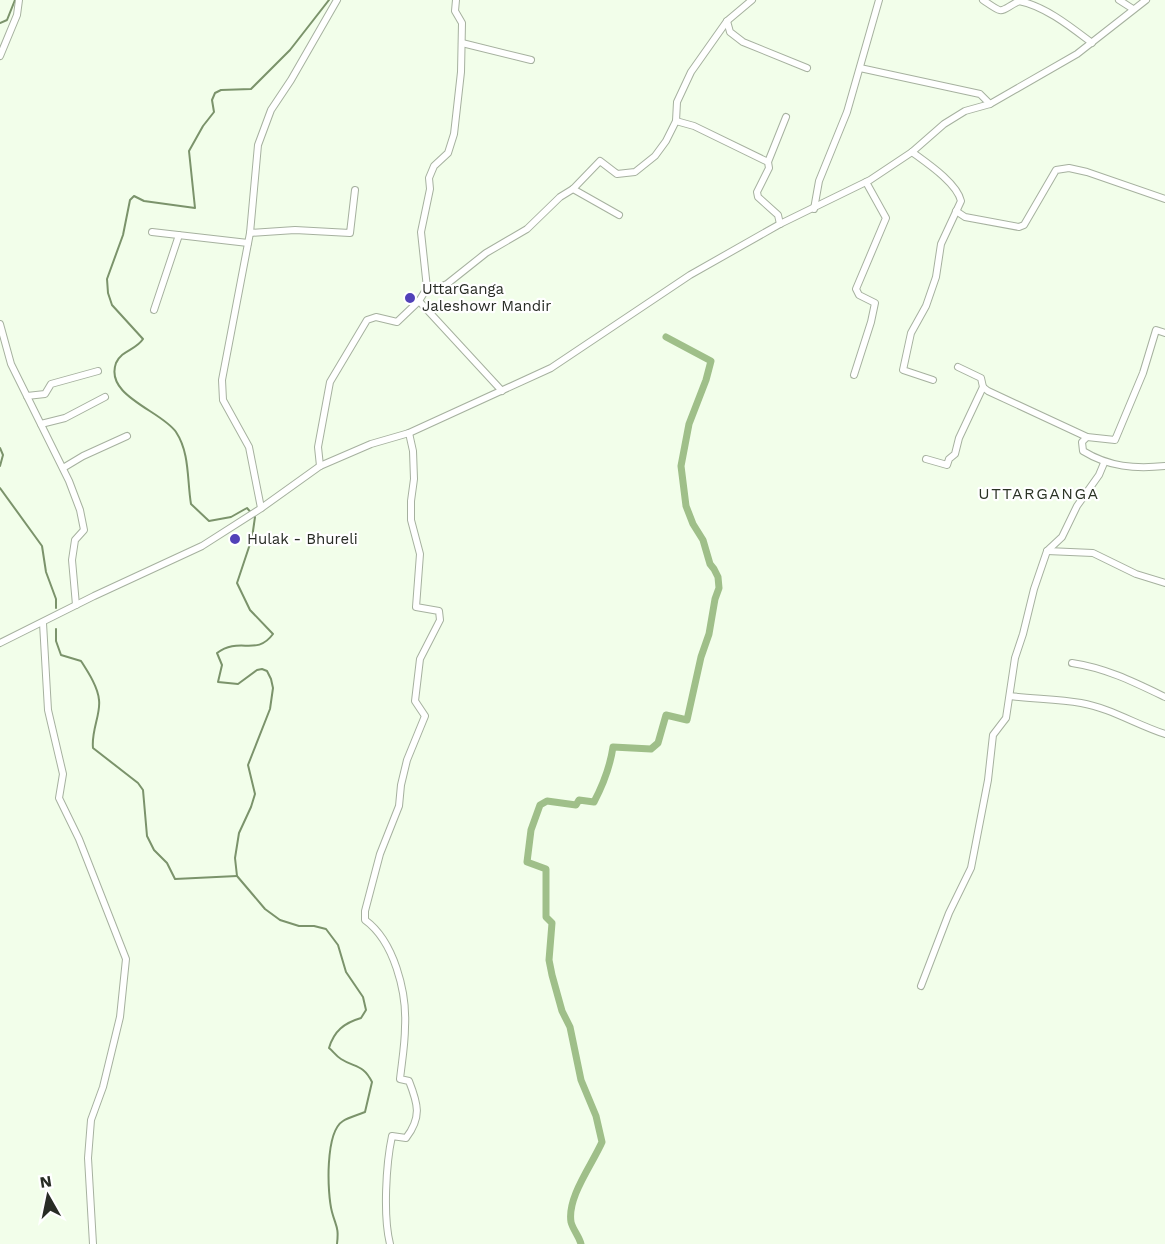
<svg xmlns="http://www.w3.org/2000/svg" width="1165" height="1244" font-family="'Work Sans',sans-serif">
<style>
.lines{fill:none;stroke-linecap:round;stroke-linejoin:round}
.stream{stroke:#7b936b;stroke-width:2}
.canal{stroke:#9fbf89;stroke-width:7}
.minor-casing{stroke:#a6b19f;stroke-width:8}
.minor{stroke:#fff;stroke-width:6}
.poi-dot{fill:#5141b8;stroke:#fff;stroke-width:2}
.labels{text-anchor:middle;dominant-baseline:central;stroke-width:4.5;stroke-linejoin:round;paint-order:stroke}
.poi-label{font-size:15px;fill:#282c25;stroke:#fff;text-anchor:start}
.neighbourhood-label{font-size:16px;letter-spacing:1.5px;fill:#2b3425;stroke:#fff}
</style>
<rect width="100%" height="100%" fill="#f2feea"/>
<g class="lines">
<g class="stream">
<path d="M329,0L290,50L251,89L221,90L215,93L212,100L214,112L203,126L189,151L195,208L144,201L134,196L130,200L123,235L107,279L108,293L112,305L143,339C136,350 122,350 116,363C104,396 162,411 176,432C190,453 187,481 191,504L209,521L231,517L247,508L255,517L252,538L237,583L250,610L273,634C256,657 240,636 217,653L222,665L218,682L238,684L257,670L262,669L267,671L271,679L273,688L270,709L248,765L255,794L251,807L239,833L235,858L237,876L265,909L280,920L299,926H314L326,929L338,945L346,972L363,997L366,1010L361,1018C344,1023 334,1031 329,1048C333,1051 336,1056 341,1059C355,1068 363,1064 372,1082L365,1112C358,1115 349,1117 343,1121C325,1132 327,1193 332,1212C336,1227 339,1227 337,1244"/>
<polyline points="0,23 7,20 15,0"/>
<polyline points="0,448 3,455 0,466"/>
<polyline points="0,488 42,546 46,572 56,599 56,608"/>
<path d="M56,629V641L61,655L81,661C88,672 98,687 99,700C101,714 91,731 93,748L138,783L143,790L147,836L154,850L167,863L175,879L237,876"/>
</g>
<path class="canal" d="M581,1244C579,1236 573,1230 571,1222C567,1197 592,1165 602,1142L596,1116L581,1080L570,1027L562,1011L552,975L549,960L552,923L546,917V869L527,862L531,830L540,805L547,801L576,805L579,800L594,802C604,783 610,767 613,747L651,749L658,743L666,715L687,720L701,657L709,634L715,599L719,588L718,577L714,569L710,564L703,540L693,524L686,506L681,466L689,424L706,380L711,361L666,337"/>
<defs>
<g id="minor">
<path d="M983,0C1005,15 998,12 1019,1C1045,6 1071,27 1092,43"/>
<polyline points="1119,0 1133,9"/>
<polyline points="727,21 730,32 743,42 807,68"/>
<polyline points="462,43 531,60"/>
<polyline points="0,56 17,15 19,0"/>
<polyline points="860,68 980,94 990,104"/>
<polyline points="676,121 694,126 768,162 769,168 757,192 758,197 778,215 780,224"/>
<path d="M912,152C927,163 957,183 961,201L941,244L936,277L926,306L911,333L903,370L933,380"/>
<polyline points="768,162 786,117"/>
<polyline points="573,189 619,215"/>
<polyline points="814,209 819,181 847,112 879,0"/>
<polyline points="956,211 965,217 1019,227 1024,225 1056,170 1069,168 1087,172 1165,199"/>
<polyline points="152,232 248,243"/>
<polyline points="250,233 295,230 350,233 355,190"/>
<polyline points="427,288 421,232 430,189 429,178 434,166 448,153 454,134 461,72 462,23 455,11 456,0"/>
<polyline points="154,310 179,235"/>
<polyline points="0,324 11,364 69,481 80,510 84,530 75,540 72,560 76,605"/>
<path d="M958,367L981,378L983,387L988,391L1087,437L1082,442L1083,451C1109,467 1135,469 1165,466"/>
<polyline points="854,375 871,322 875,303 859,295 856,289 886,218 866,182"/>
<polyline points="502,391 419,301 427,288 440,287 447,284 486,253 527,229 560,197 573,189 600,161 617,174 635,172 655,156 666,141 676,121 677,102 691,72 727,21 752,0"/>
<polyline points="27,396 45,394 51,384 98,371"/>
<polyline points="41,424 65,418 105,397"/>
<polyline points="1087,437 1115,440 1143,373 1156,330 1165,333"/>
<polyline points="926,459 947,465 949,459 955,454 959,438 983,387"/>
<polyline points="320,466 318,447 330,382 367,320 376,317 397,322 419,301"/>
<polyline points="63,468 83,456 127,436"/>
<polyline points="261,508 249,447 223,400 222,380 250,233 258,145 271,110 291,80 337,0"/>
<polyline points="1047,551 1093,553 1136,574 1165,583"/>
<polyline points="43,623 48,710 63,774 59,798 79,839 126,959 120,1017 103,1087 91,1120 88,1158 93,1244"/>
<polyline points="0,643 94,596 202,546 260,509 320,466 371,444 409,433 551,368 690,275 780,224 870,180 912,152 944,124 965,111 990,104 1077,54 1146,0"/>
<path d="M1072,663C1106,668 1134,682 1165,697"/>
<path d="M1010,696C1034,699 1058,699 1081,703C1110,708 1137,725 1165,734"/>
<polyline points="921,986 949,913 971,868 988,780 993,735 1006,718 1015,658 1023,634 1034,589 1047,551 1062,537 1077,506 1099,475 1104,463"/>
<path d="M390,1244C383,1216 386,1164 392,1136L406,1138C422,1117 418,1104 409,1081L400,1079C402,1061 405,1044 405,1027C407,992 394,941 365,920V911L380,854L399,806L401,785L407,760L425,716L415,701L420,659L440,620L439,611L416,607L420,554L411,520V501L414,479L413,451L409,433"/>
</g>
</defs>
<use href="#minor" class="minor-casing"/>
<use href="#minor" class="minor"/>
</g>
<g class="poi-dot">
<circle cx="410" cy="298" r="6"/>
<circle cx="235" cy="539" r="6"/>
</g>
<g class="labels">
<g class="poi-label">
<text x="422" y="289">UttarGanga<tspan x="422" dy="17">Jaleshowr Mandir</tspan></text>
<text x="247" y="539">Hulak - Bhureli</text>
</g>
<g class="neighbourhood-label">
<text x="1039" y="493">UTTARGANGA</text>
</g>
</g>
<g transform="translate(48 1196) rotate(351)" stroke="#ffffff" stroke-width="4.5" paint-order="stroke">
<path d="M0-4.5L10 22L0 15L-10 22Z" fill="#282c25"/>
<text y="-9" font-size="16" font-weight="bold" text-anchor="middle" fill="#282c25">N</text>
</g>
</svg>
